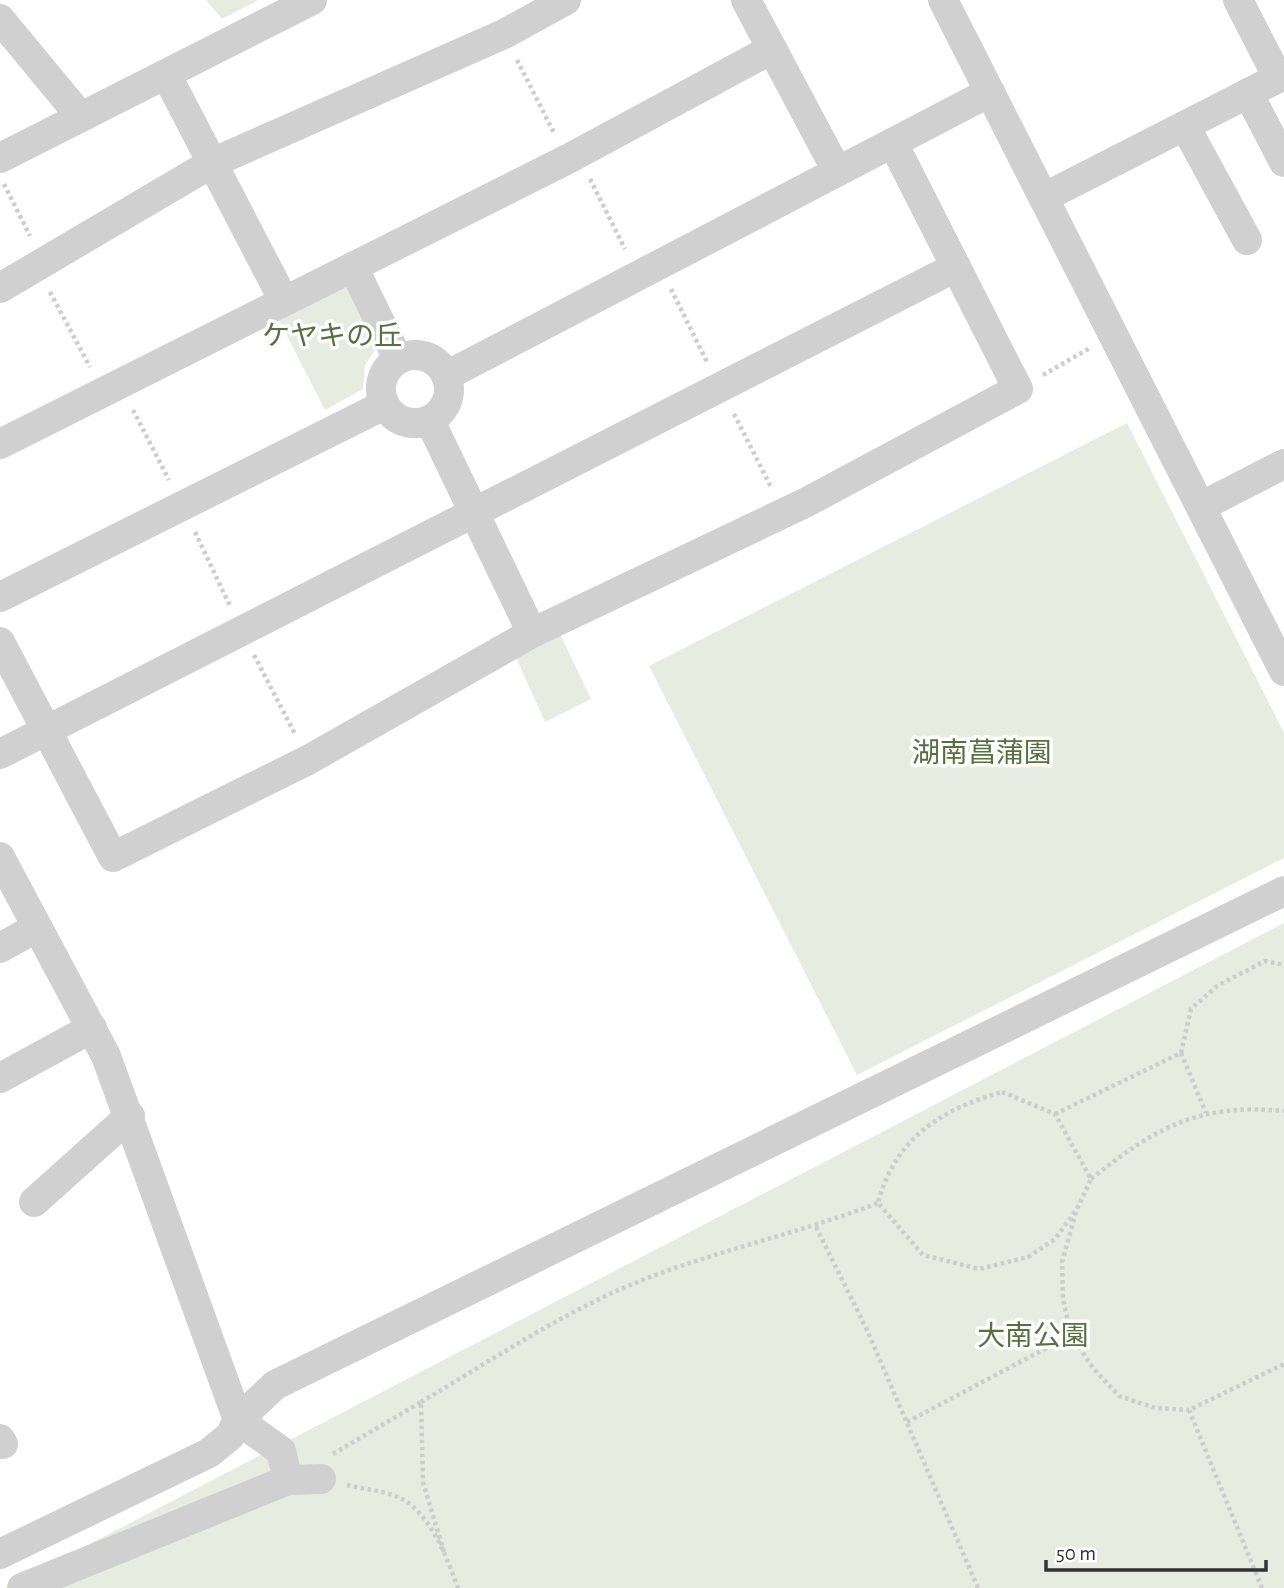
<svg xmlns="http://www.w3.org/2000/svg" width="1284" height="1588" font-family="'Alegreya Sans','Noto Sans JP',sans-serif">
<style>
.green{fill:#e6ecdf}
.lines{fill:none;stroke-linecap:round;stroke-linejoin:round}
.path{stroke:#cdcdcd;stroke-width:4.5;stroke-dasharray:3.5 3.5;stroke-linecap:butt}
.minor{stroke:#d0d0d0;stroke-width:30}
.labels{text-anchor:middle;dominant-baseline:central;stroke-width:7;stroke-linejoin:round;paint-order:stroke}
.park-label{font-size:28px;fill:#56703f;stroke:#fff}
</style>
<rect width="100%" height="100%" fill="#fff"/>
<g class="green">
<polygon points="206,0 256,0 257,1 222,19"/>
<polygon points="348,282 379,344 365,365 363,389 325,410 278,318"/>
<polygon points="1127,423 1284,733 1284,858 857,1075 649,666"/>
<polygon points="558,630 591,699 545,722 514,653"/>
<polygon points="1284,923 1284,1588 5,1588"/>
</g>
<g class="lines">
<g class="path">
<polyline points="517,60 554,133"/>
<polyline points="590,179 625,249"/>
<polyline points="4,184 30,236"/>
<polyline points="671,289 707,362"/>
<polyline points="50,292 90,367"/>
<polyline points="1043,375 1090,348"/>
<polyline points="133,410 169,480"/>
<polyline points="734,414 771,487"/>
<polyline points="195,532 230,606"/>
<polyline points="254,655 295,734"/>
<polyline points="1181,1053 1191,1009 1217,986 1265,961 1284,965"/>
<path d="M1002,1092L1055,1114L1091,1179L1077,1209L1055,1239L1028,1257L979,1269L923,1255L878,1203C895,1138 942,1109 1002,1092Z"/>
<polyline points="1055,1114 1181,1053 1206,1113"/>
<path d="M1091,1179C1156,1127 1199,1103 1284,1111"/>
<polyline points="1076,1212 1062,1262 1063,1299 1071,1335 1093,1368 1119,1396 1155,1408 1189,1410"/>
<polyline points="816,1227 867,1330 978,1588"/>
<path d="M421,1402C492,1360 563,1312 640,1281C718,1250 800,1233 878,1203"/>
<polyline points="907,1422 1071,1335"/>
<polyline points="333,1454 421,1402 423,1482 444,1552"/>
<path d="M347,1485C363,1489 380,1490 395,1496C429,1508 447,1558 458,1588"/>
<polyline points="1262,1588 1189,1410 1284,1364"/>
</g>
<g class="minor">
<polyline points="746,0 837,171"/>
<polyline points="943,0 1284,671"/>
<polyline points="1238,0 1278,78"/>
<polyline points="0,19 81,117"/>
<polyline points="166,74 284,301"/>
<polyline points="1248,93 1284,162"/>
<polyline points="1185,126 1247,240"/>
<polyline points="0,158 312,0"/>
<polyline points="1045,197 1284,75"/>
<polyline points="353,267 398,359"/>
<polyline points="0,288 212,163 504,34 566,0"/>
<circle cx="415" cy="389" r="34"/>
<polyline points="446,376 990,92"/>
<polyline points="430,421 532,633"/>
<polyline points="0,444 568,159 772,49"/>
<polyline points="1202,506 1284,464"/>
<polyline points="0,597 384,405"/>
<polyline points="0,642 113,857 308,760 532,633 805,503 1018,389 893,143"/>
<polyline points="0,754 956,267"/>
<polyline points="0,857 106,1056 238,1420 230,1436 209,1453 0,1554"/>
<polyline points="0,948 36,928"/>
<polyline points="0,1078 92,1028"/>
<polyline points="34,1202 130,1116"/>
<polyline points="0,1439 3,1444"/>
<polyline points="288,1480 281,1451 238,1420 275,1385 1284,891"/>
<polyline points="22,1588 288,1480 321,1479"/>
</g>
</g>
<g class="labels">
<g class="park-label">
<text x="332" y="337">ケヤキの丘</text>
<text x="982" y="754">湖南菖蒲園</text>
<text x="1033" y="1337">大南公園</text>
</g>
</g>
<path d="M1046 1560v10h220v-10" fill="none" stroke="#333333" stroke-width="3.5"/>
<text x="1056" y="1560" font-size="21" fill="#333333" stroke="#ffffff" stroke-width="5" paint-order="stroke">50 m</text>
</svg>
